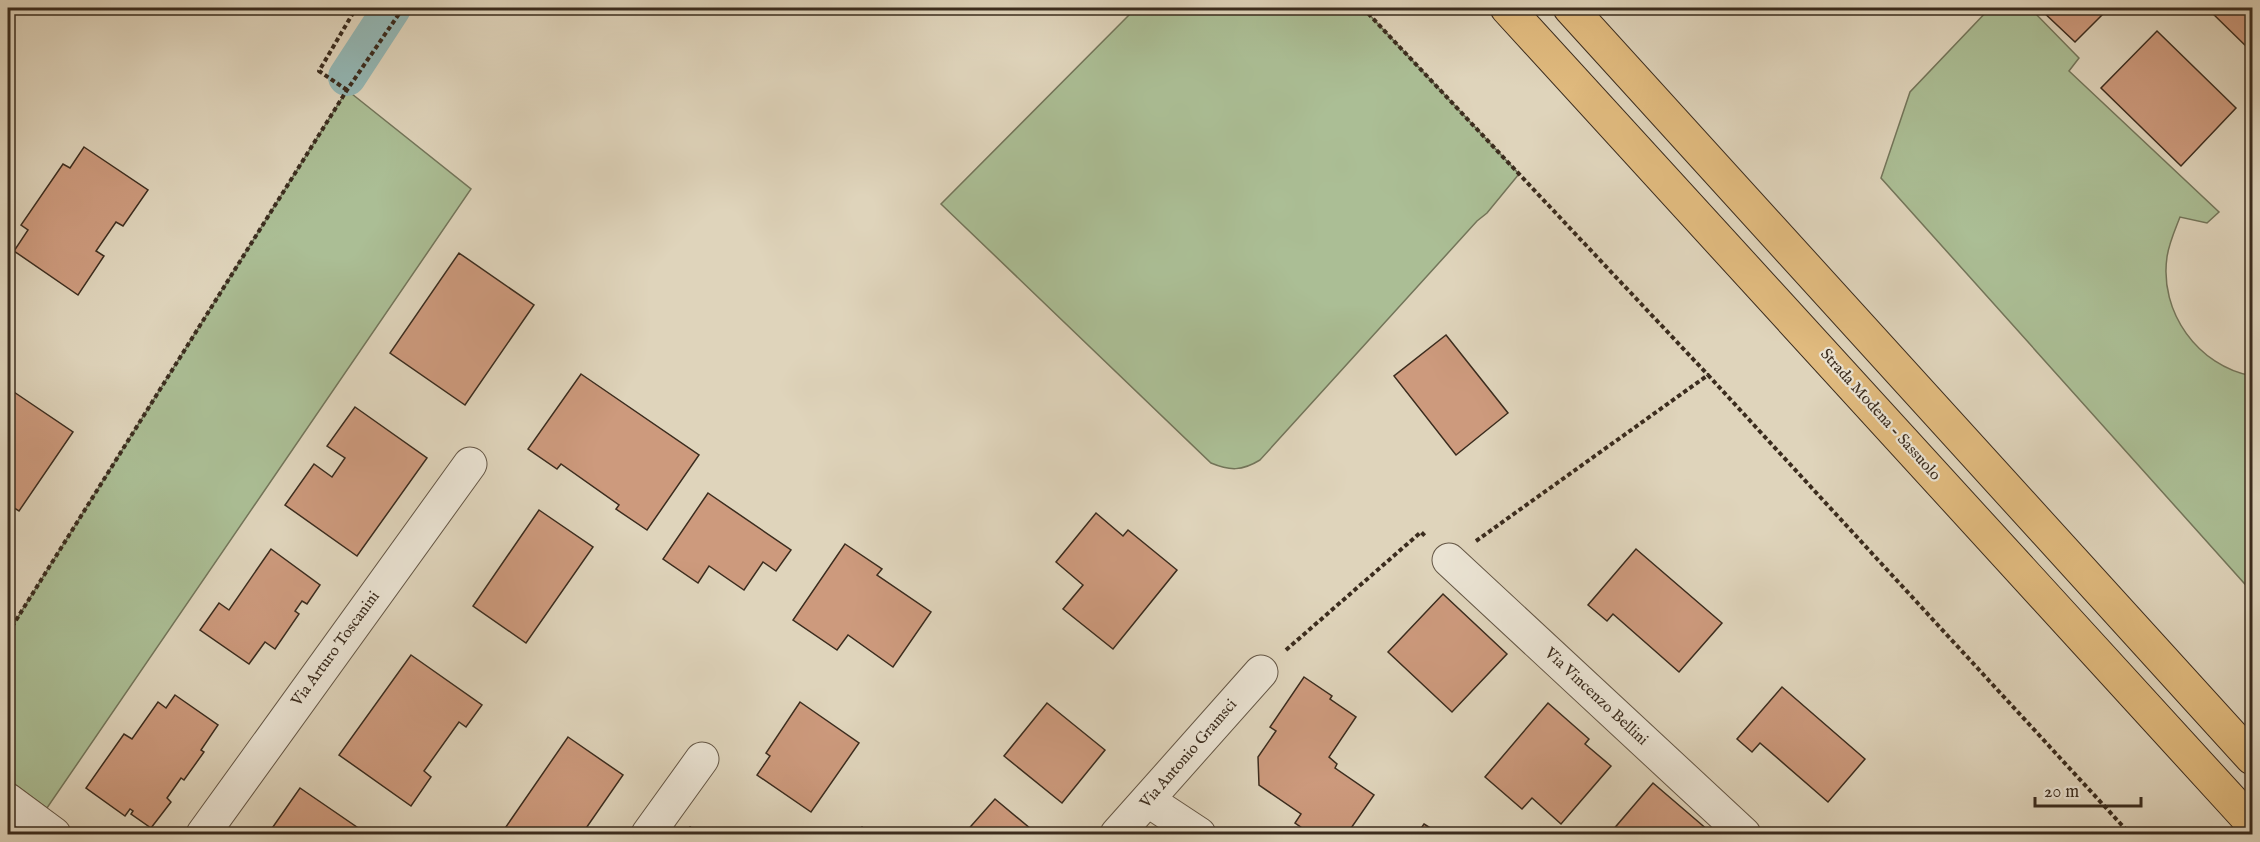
<svg xmlns="http://www.w3.org/2000/svg" width="2260" height="842" font-family="'IM FELL English',serif">
<style>
.green{fill:#abbe95;stroke:#73755a;stroke-width:1.5}
.lines{fill:none;stroke-linecap:round;stroke-linejoin:round}
.canal{stroke:#94b7b4;stroke-width:38}
.building{fill:#cd9a7d;stroke:#3b2c1e;stroke-width:1.5}
.minor-casing{stroke:#645645;stroke-width:35}
.highway-casing{stroke:#3b2c1e;stroke-width:35}
.path{stroke:#3b2c1e;stroke-width:4;stroke-dasharray:4.5 3;stroke-linecap:butt}
.minor{stroke:#eae3d3;stroke-width:33}
.highway{stroke:#e0ba7e;stroke-width:33}
.labels{text-anchor:middle;dominant-baseline:central;stroke-width:4.5;stroke-linejoin:round;paint-order:stroke}
.street-label{font-size:16px;fill:#3b2c1e;stroke:#eae3d3}
</style>
<rect width="100%" height="100%" fill="#dfd4bb"/>
<filter id="stains"><feTurbulence type="fractalNoise" baseFrequency=".00333" numOctaves="4"/><feColorMatrix values="0 0 0 0 .2 0 0 0 0 .09 0 0 0 0 .02 0 0 0 .5 -.17"/></filter>
<radialGradient id="worn" r=".72"><stop offset=".6" stop-color="#630" stop-opacity="0"/><stop offset="1" stop-color="#630" stop-opacity=".3"/></radialGradient>
<g class="green">
<path d="M1136,8H1363L1519,174L1487,213L1477,221L1260,460C1242,471 1230,471 1211,463L941,204Z"/>
<path d="M1990,8H2030L2079,58L2069,71L2219,212L2207,223L2180,217C2175,230 2169,243 2167,257C2159,312 2198,366 2252,376V592L1881,178L1910,92Z"/>
<polygon points="347,90 471,189 47,808 8,779 8,633"/>
</g>
<g class="lines">
<polyline class="canal" points="347,77 392,8"/>
</g>
<g class="building">
<polygon points="2039,8 2109,8 2075,42"/>
<polygon points="2207,8 2252,8 2252,52"/>
<polygon points="2157,31 2236,108 2181,166 2101,88"/>
<polygon points="84,147 148,190 123,226 116,222 96,251 104,256 78,295 14,251 28,230 21,225 63,164 70,168"/>
<polygon points="459,253 534,305 465,405 390,353"/>
<polygon points="1446,335 1508,413 1456,455 1394,376"/>
<polygon points="581,374 699,455 647,530 616,509 619,505 561,464 557,469 528,449"/>
<polygon points="8,388 73,432 19,511 8,504"/>
<polygon points="355,407 427,458 357,556 285,505 314,464 332,477 345,458 327,446"/>
<polygon points="708,493 791,550 776,571 763,562 744,590 709,566 698,583 663,559"/>
<polygon points="539,510 593,547 526,643 473,606"/>
<polygon points="1096,513 1123,536 1128,530 1177,570 1113,649 1063,609 1083,585 1056,562"/>
<polygon points="845,544 882,569 877,575 931,612 893,667 848,635 837,650 793,620"/>
<polygon points="271,549 320,585 307,604 302,601 295,611 299,614 275,649 265,642 249,664 200,630 219,603 229,610"/>
<polygon points="1636,549 1722,623 1679,672 1613,614 1607,621 1588,605"/>
<polygon points="1443,594 1507,654 1452,712 1388,652"/>
<polygon points="411,655 482,705 466,727 459,722 424,771 431,777 411,806 339,755"/>
<polygon points="1304,677 1332,696 1330,699 1356,717 1329,757 1337,764 1335,768 1374,795 1347,834 1311,834 1295,823 1301,814 1259,785 1258,757 1276,731 1270,727"/>
<polygon points="1782,687 1865,759 1828,802 1760,743 1752,752 1737,739"/>
<polygon points="175,695 218,725 201,750 204,752 184,780 181,778 167,798 171,802 151,828 131,814 133,811 130,809 125,816 86,788 124,734 132,739 158,702 166,708"/>
<polygon points="800,702 859,743 811,812 757,775 770,756 766,753"/>
<polygon points="1047,703 1105,750 1062,803 1004,756"/>
<polygon points="1548,703 1589,739 1585,744 1611,766 1561,824 1532,798 1522,809 1485,777"/>
<polygon points="568,737 623,775 582,834 501,834"/>
<polygon points="1653,783 1709,831 1706,834 1616,834 1612,831"/>
<polygon points="300,788 367,834 268,834"/>
<polygon points="995,799 1037,834 964,834"/>
<polygon points="1424,824 1440,834 1417,834"/>
<polygon points="690,827 701,834 684,834"/>
<polygon points="862,827 870,834 856,834"/>
</g>
<g class="lines">
<defs>
<g id="minor">
<polyline points="1449,560 1744,834"/>
<polyline points="8,800 54,834"/>
<polyline points="1149,801 1199,834"/>
<polyline points="203,834 470,464"/>
<polyline points="648,834 702,759"/>
<polyline points="1117,834 1261,672"/>
</g>
<g id="highway">
<polyline points="1507,8 2252,823"/>
<polyline points="1570,8 2252,758"/>
</g>
</defs>
<use href="#minor" class="minor-casing"/>
<use href="#highway" class="highway-casing"/>
<g class="path">
<polyline points="1363,8 1708,375"/>
<polyline points="347,90 319,71 356,8"/>
<polyline points="1476,541 1708,375 2130,834"/>
<polyline points="8,633 347,90 403,8"/>
<polyline points="1286,650 1421,532 1425,536"/>
</g>
<use href="#minor" class="minor"/>
<use href="#highway" class="highway"/>
</g>
<g class="labels">
<g class="street-label">
<text transform="translate(1880 415) rotate(48)">Strada Modena - Sassuolo</text>
<text transform="translate(336 649) rotate(-54)">Via Arturo Toscanini</text>
<text transform="translate(1596 697) rotate(43)">Via Vincenzo Bellini</text>
<text transform="translate(1189 754) rotate(-49)">Via Antonio Gramsci</text>
</g>
</g>
<rect width="2260" height="842" fill="none" stroke="#dfd4bb" stroke-width="30"/>
<rect x="9" y="9" width="2242" height="824" fill="none" stroke="#3b2c1e" stroke-width="3"/>
<rect x="15" y="15" width="2230" height="812" fill="none" stroke="#3b2c1e" stroke-width="1.5"/>
<path d="M2035 797v9h106v-9" fill="none" stroke="#3b2c1e" stroke-width="3"/>
<text x="2044" y="797" font-size="18" fill="#3b2c1e" stroke="#eae3d3" stroke-width="4.5" paint-order="stroke">20 m</text>
<rect width="100%" height="100%" filter="url(#stains)"/>
<rect width="100%" height="100%" fill="url(#worn)"/>
</svg>
